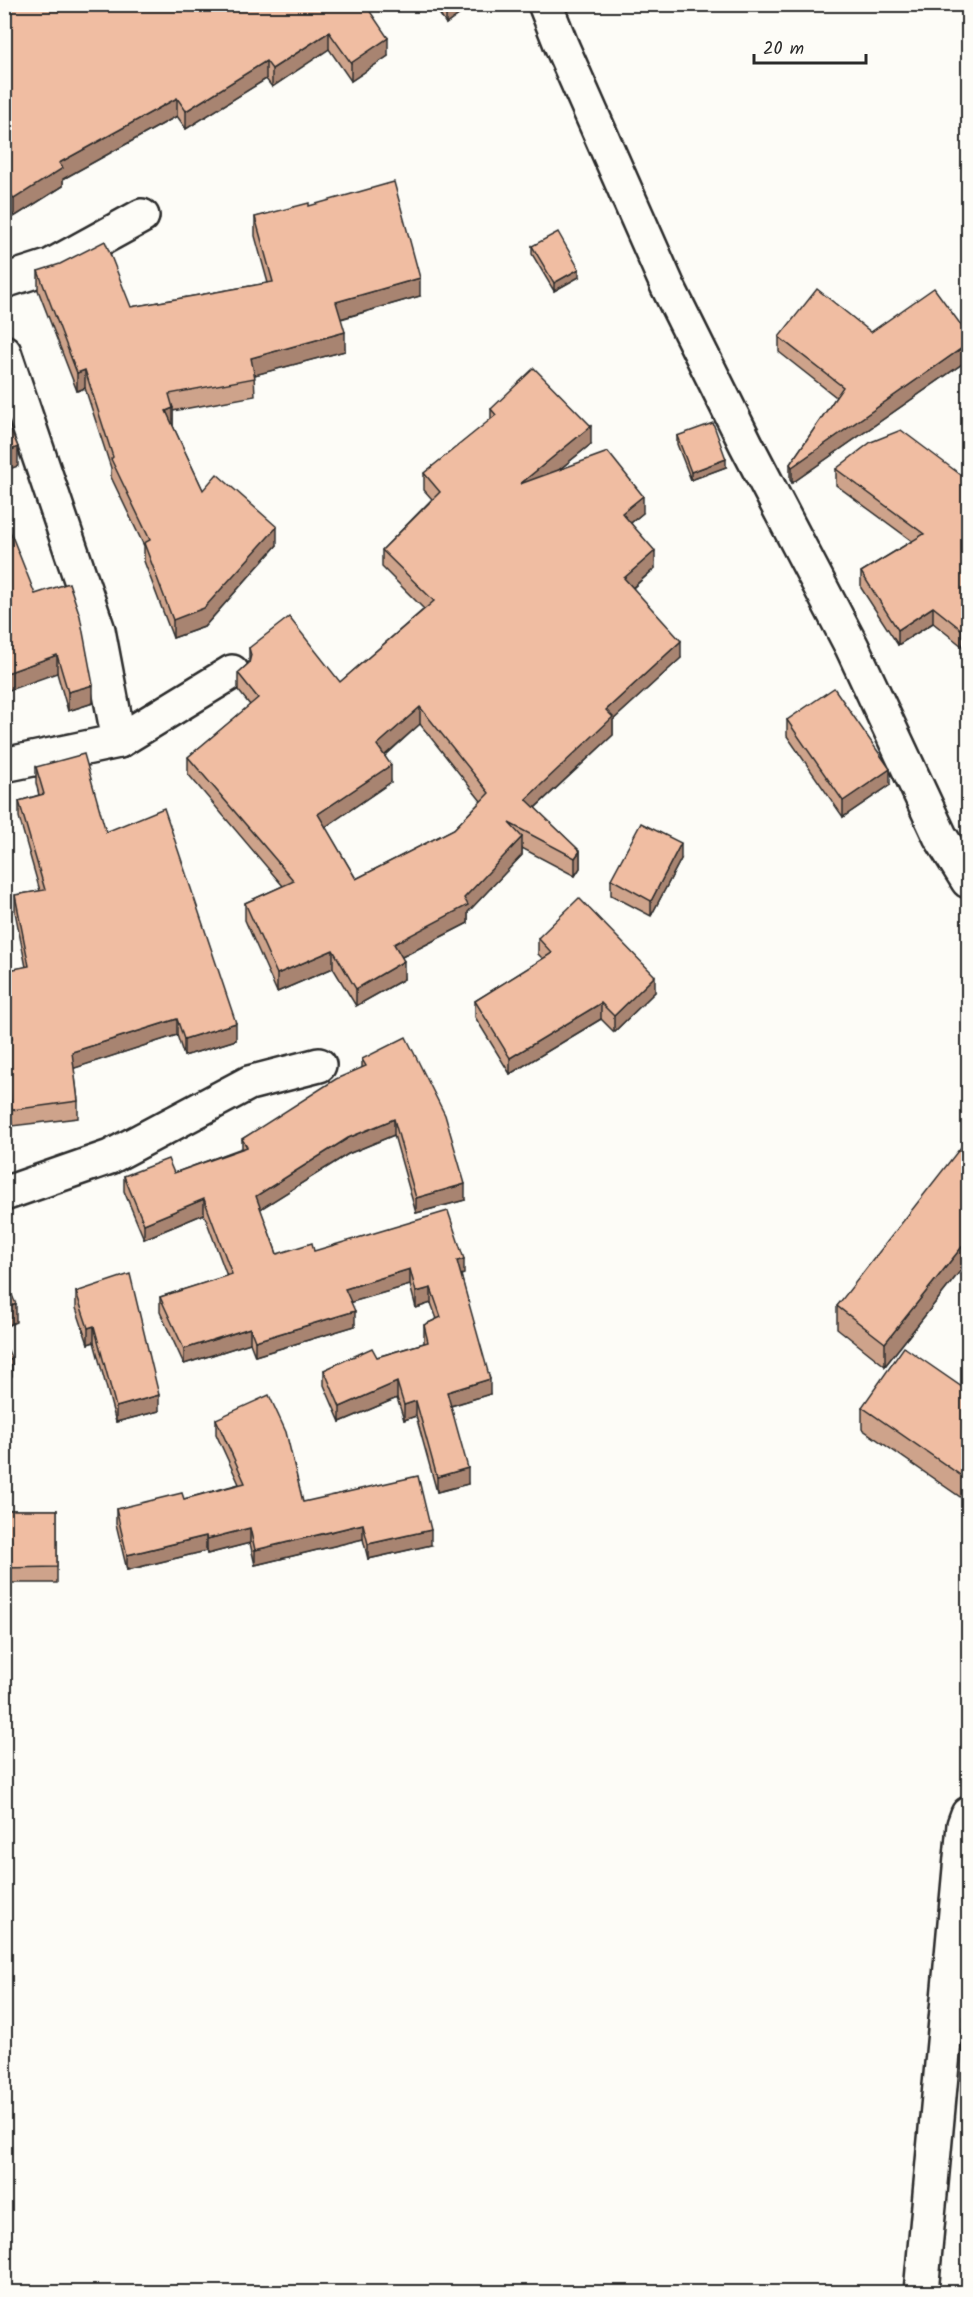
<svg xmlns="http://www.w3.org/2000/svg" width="973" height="2297" font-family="Kalam,sans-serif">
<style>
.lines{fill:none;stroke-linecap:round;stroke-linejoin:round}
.minor-casing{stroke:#2b2b2b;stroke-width:38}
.minor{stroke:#fdfcf7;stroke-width:33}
.wall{fill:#cea38b;stroke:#2b2b2b;stroke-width:1.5;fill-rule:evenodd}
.shaded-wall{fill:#a88471;stroke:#2b2b2b;stroke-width:1.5}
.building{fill:#f0bda2;stroke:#2b2b2b;stroke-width:1.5;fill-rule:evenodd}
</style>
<rect width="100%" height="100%" fill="#fdfcf7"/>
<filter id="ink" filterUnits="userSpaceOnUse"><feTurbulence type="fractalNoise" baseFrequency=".0167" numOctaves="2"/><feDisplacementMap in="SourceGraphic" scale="12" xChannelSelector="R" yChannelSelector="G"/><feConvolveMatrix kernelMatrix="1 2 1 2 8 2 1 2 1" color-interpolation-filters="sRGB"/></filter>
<g filter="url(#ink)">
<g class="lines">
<defs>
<g id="minor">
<polyline points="545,4 562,47 668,287 746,444 852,647 940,836 968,881"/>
<polyline points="4,281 51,266 142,216"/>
<polyline points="4,352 98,630 119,741"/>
<polyline points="4,765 119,741 232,672"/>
<polyline points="4,1194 110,1157 249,1083 319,1065"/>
<polyline points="921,2292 964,1825 968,1814"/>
</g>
</defs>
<use href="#minor" class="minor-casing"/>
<use href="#minor" class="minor"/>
</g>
<g class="wall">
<polygon points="4,4 365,4 388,56 351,81 329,49 272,87 266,79 186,129 177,116 63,179 63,186 14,217 4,202"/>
<polygon points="433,4 474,4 446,24"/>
<polygon points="309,206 420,296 341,319 345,351 254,375 255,396 173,411 173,426 203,490 277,545 204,627 173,638 144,561 144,546 111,477 111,468 85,388 77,391 38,290 38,271 131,307 268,283 255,236 255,217"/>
<polygon points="532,246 579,277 554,291 532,254"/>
<polygon points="871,332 969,336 969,359 792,483 790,480 790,464 836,397 779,352 779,337"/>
<path d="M491,409L591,444L559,470L643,513L631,523L655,568L633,588L681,658L613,720V735L535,808L580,851V868L575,876L522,848V855L468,912V923L402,957L404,979L356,1006L333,968L277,992L245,920V903L283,886L188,774V757L250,705L238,690V673L249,663V648L340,682L424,609L382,567V550L432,499L424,490V473L491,420ZM420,724L481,801L454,829L356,879L325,827L391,782L385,756Z"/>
<polygon points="677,436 726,467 691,480 677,444"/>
<polygon points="836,469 969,481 969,637 962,646 933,623 898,645 861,588 861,572 912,541 836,485"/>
<polygon points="35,594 93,703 68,711 57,673"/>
<polygon points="969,677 969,704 963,700 963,682"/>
<polygon points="787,720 890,785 843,817 787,736"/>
<polygon points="36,767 106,832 236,1040 184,1056 177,1035 74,1068 78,1101 78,1118 12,1126 4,1072 4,1039 9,1039 4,1012 4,971 26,967 15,912 15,895 40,891 19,817 19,801 39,795 36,783"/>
<polygon points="681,859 651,916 611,895 611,879"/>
<polygon points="538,938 655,992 614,1032 601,1019 510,1074 475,1017 475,1001 543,959 538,954"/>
<polygon points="362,1059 465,1200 416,1213 394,1135 348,1154 260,1209 277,1254 314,1251 464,1274 461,1275 490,1394 451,1406 468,1484 437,1492 416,1416 404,1420 397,1398 340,1422 324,1385 324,1370 377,1357 424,1343 424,1325 437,1319 431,1303 416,1308 410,1285 351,1302 355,1326 255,1356 250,1343 184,1364 160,1312 160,1297 227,1276 204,1214 144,1239 124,1191 124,1176 174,1173 242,1148 242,1139 362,1068"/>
<polygon points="969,1153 969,1260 885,1366 837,1328 837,1306"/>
<polygon points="76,1292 159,1411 116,1422 94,1342 88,1344 76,1308"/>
<polygon points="969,1392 969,1503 862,1429 862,1407"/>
<polygon points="216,1419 303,1502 431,1545 368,1559 363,1539 255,1565 250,1543 207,1554 206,1551 127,1570 116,1524 116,1509 184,1499 239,1484 216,1434"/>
<rect x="4" y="1510" width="53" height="73"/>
</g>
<g class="shaded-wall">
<polygon points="451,4 474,4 446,24 446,8"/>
<polygon points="329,32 329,49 272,87 272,69"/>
<polygon points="388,38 388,56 351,81 351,63"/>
<polygon points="266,61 266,79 186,129 186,111"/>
<polygon points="177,98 177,116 63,179 63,186 14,217 14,199 59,163"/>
<polygon points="579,269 579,277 554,291 554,283"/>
<polygon points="420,278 420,296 336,320 336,302"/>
<polygon points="345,332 345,351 251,376 251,358"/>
<polygon points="969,343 969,359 792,483 792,467"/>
<polygon points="85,370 85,388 77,391 77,373"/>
<polygon points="173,408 173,427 166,411"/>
<polygon points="591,426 591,444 520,501 520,484"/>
<polygon points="18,447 18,466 4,471 4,453"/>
<polygon points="726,459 726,467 691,480 691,472"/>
<polygon points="643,496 643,513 622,530 622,513"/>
<polygon points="277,527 277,545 204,627 173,638 173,620"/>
<polygon points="655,551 655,568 624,595 624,578"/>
<polygon points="933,607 933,623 898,645 898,630"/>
<polygon points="969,622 969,637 962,646 962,630"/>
<polygon points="681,641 681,658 613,720 613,735 526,816 526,799 606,710"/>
<polygon points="57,655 57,673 4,692 4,674"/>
<polygon points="93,685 93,703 68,711 68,692"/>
<polygon points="420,707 420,724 377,762 377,745"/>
<polygon points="391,765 391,782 318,832 318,814"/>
<polygon points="890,769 890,785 843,817 843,801"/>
<polygon points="522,837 522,855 468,912 468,923 394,961 394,944 464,898"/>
<polygon points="681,843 681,859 651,916 651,901"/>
<polygon points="580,851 580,868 575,876 575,858"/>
<polygon points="333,950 333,968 277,992 277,974"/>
<polygon points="404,961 404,979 356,1006 356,989"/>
<polygon points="655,976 655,992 614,1032 614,1016"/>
<polygon points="601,1003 601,1019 510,1074 510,1058"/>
<polygon points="177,1019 177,1035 72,1069 72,1052"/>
<polygon points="236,1023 236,1040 184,1056 184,1039"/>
<polygon points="394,1119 394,1135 348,1154 256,1212 256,1196 348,1138"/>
<polygon points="465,1184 465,1200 416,1213 416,1198"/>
<polygon points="204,1199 204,1214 144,1239 144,1224"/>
<polygon points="969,1238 969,1260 885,1366 885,1343"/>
<polygon points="464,1259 464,1274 457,1276 457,1261"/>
<polygon points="410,1269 410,1285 345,1304 345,1289"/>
<polygon points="431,1288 431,1303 416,1308 416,1292"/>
<polygon points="16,1304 16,1322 4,1327 4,1309"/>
<polygon points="355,1311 355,1326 255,1356 255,1341"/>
<polygon points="94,1326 94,1342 88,1344 88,1328"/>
<polygon points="250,1328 250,1343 184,1364 184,1349"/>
<polygon points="12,1359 12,1376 4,1379 4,1362"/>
<polygon points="490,1379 490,1394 447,1407 447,1392"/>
<polygon points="397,1382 397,1398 340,1422 340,1407"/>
<polygon points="159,1395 159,1411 116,1422 116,1407"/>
<polygon points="416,1401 416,1416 404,1420 404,1405"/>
<polygon points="468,1468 468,1484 437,1492 437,1477"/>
<polygon points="363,1524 363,1539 255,1565 255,1550"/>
<polygon points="250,1528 250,1543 207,1554 207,1539"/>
<polygon points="431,1530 431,1545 368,1559 368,1544"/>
<polygon points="206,1536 206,1551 127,1570 127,1555"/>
</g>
<g class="building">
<polygon points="4,4 365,4 388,38 351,63 329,32 272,69 266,61 186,111 177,98 59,163 63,168 14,199 4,184"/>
<polygon points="444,4 451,4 446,8"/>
<polygon points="394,182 420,278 336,302 345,332 251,358 255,378 169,394 173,408 166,411 203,490 217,474 277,527 204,608 173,620 144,543 150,540 111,459 113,457 85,370 77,373 38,271 60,264 105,241 131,307 273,282 255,217 309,203 309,206"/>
<polygon points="558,232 579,269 554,283 532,246"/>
<polygon points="934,288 969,336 969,343 792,467 790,464 843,387 779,337 817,289 871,332"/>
<path d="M534,368L591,426L520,484L608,452L643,496L622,513L655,551L624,578L681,641L606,710L613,717L526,799L580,851L575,858L509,823L522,837L464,898L468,905L394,944L404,961L356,989L333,950L277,974L245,903L294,881L188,757L258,698L238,673L249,663L251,655L249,648L289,617L340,682L434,601L382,550L440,492L424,473L496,415L491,409ZM420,707L489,793L454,829L356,879L318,814L391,765L377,745Z"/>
<polygon points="4,414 18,447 4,453"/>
<polygon points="713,423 726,459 691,472 677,436"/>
<polygon points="901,430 969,481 969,622 962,630 933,607 898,630 861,572 924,534 836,469 871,442"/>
<polygon points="10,531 35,594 69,583 80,616 93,685 68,692 57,655 4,674 4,534"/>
<polygon points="969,677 969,686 963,682"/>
<polygon points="834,688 890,769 843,801 787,720"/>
<polygon points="84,754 106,832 164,808 236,1023 184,1039 177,1019 72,1052 78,1101 12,1110 4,1055 4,1039 12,1039 4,995 4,971 29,966 15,895 45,890 19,801 44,794 36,767"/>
<polygon points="641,823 681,843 651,901 611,879"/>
<polygon points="579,898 655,976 614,1016 601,1003 510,1058 475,1001 552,953 538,938"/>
<polygon points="406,1037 445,1115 465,1184 416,1198 394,1119 348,1138 256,1196 277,1254 312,1243 314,1251 448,1211 464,1259 457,1261 490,1379 447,1392 468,1468 437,1477 416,1401 404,1405 397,1382 340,1407 324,1370 372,1348 377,1357 428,1342 424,1325 441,1317 431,1288 416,1292 410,1269 345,1289 355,1311 255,1341 250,1328 184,1349 160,1297 232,1274 204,1199 144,1224 124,1176 168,1159 174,1173 247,1147 242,1139 336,1079 366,1066 362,1059"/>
<polygon points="961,1147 969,1153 969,1238 885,1343 837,1306"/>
<polygon points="130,1274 159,1395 116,1407 94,1326 88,1328 76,1292"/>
<polygon points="4,1278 16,1304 4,1309"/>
<polygon points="4,1342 12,1359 4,1362"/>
<polygon points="904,1347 969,1392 969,1481 862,1407"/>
<polygon points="269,1395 286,1432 303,1502 418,1476 431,1530 368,1544 363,1524 255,1550 250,1528 207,1539 206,1536 127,1555 116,1509 182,1493 184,1499 245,1483 216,1419"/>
<polygon points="4,1510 57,1510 57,1567 4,1568"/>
<polygon points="732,2291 756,2292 732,2292"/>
</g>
</g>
<rect width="973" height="2297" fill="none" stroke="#fdfcf7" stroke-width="24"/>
<rect x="12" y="12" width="949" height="2273" fill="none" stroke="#2b2b2b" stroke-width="2" filter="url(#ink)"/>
<path d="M754 54v9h112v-9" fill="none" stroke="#2b2b2b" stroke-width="3"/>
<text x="763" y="54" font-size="18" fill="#2b2b2b" stroke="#fdfcf7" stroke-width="4.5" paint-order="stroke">20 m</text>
</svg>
